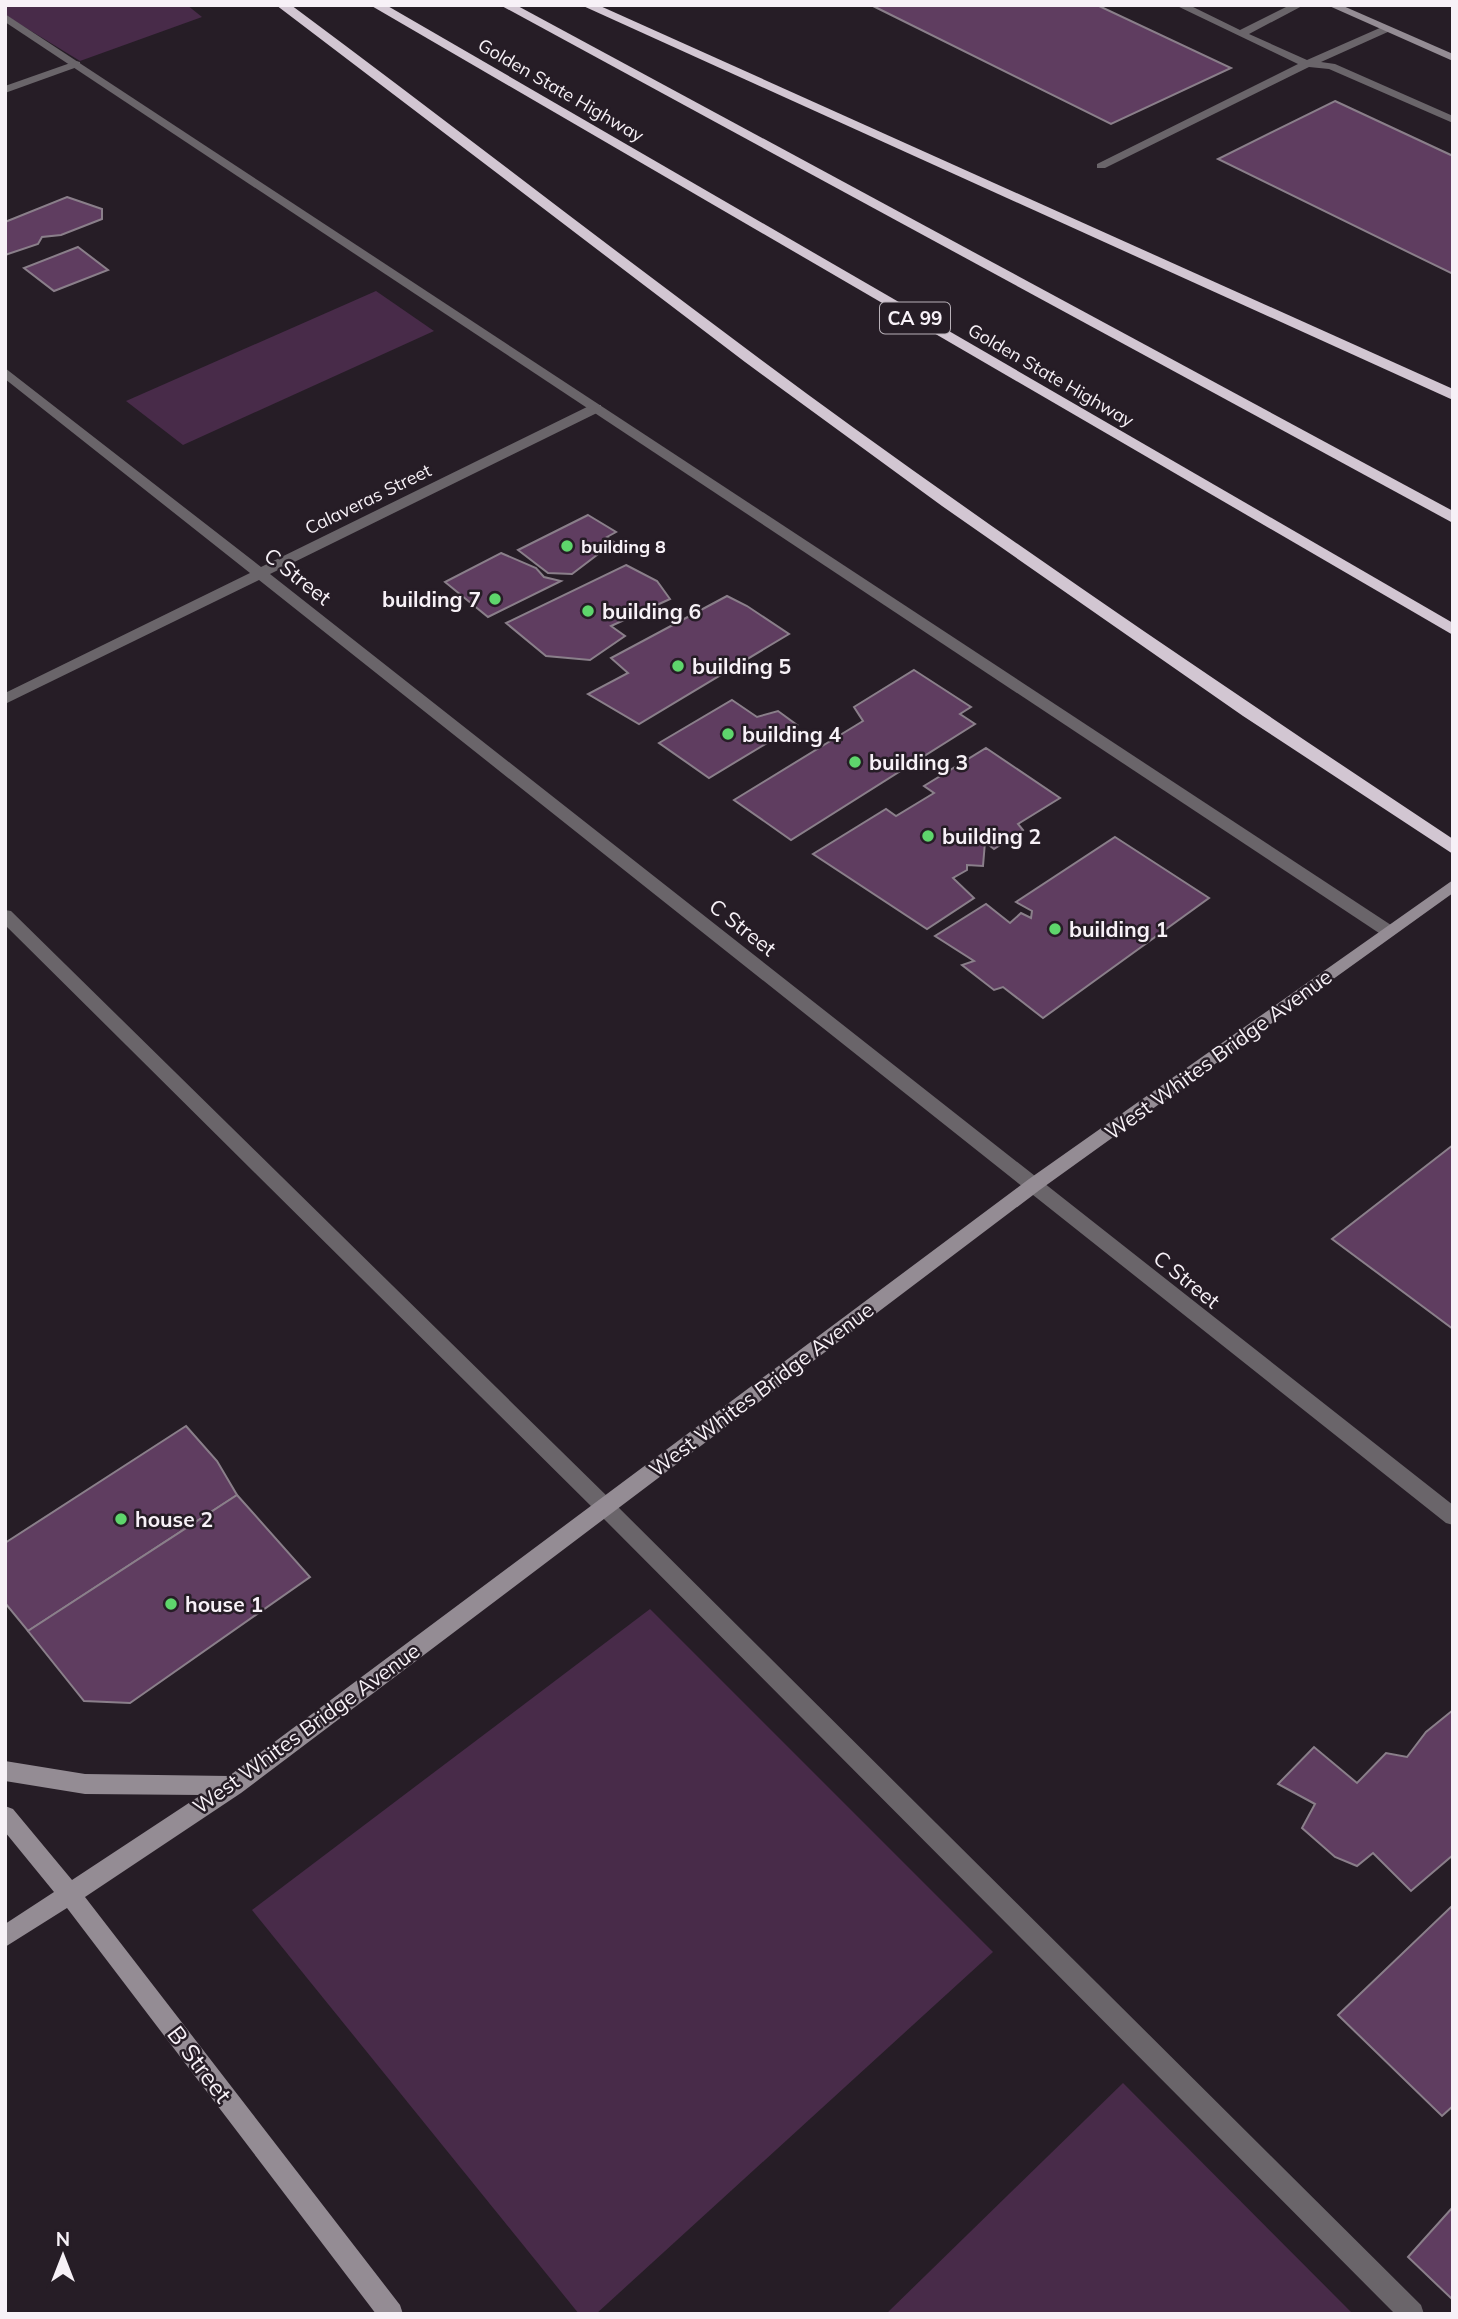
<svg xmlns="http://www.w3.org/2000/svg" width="1458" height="2319" font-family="Mulish,sans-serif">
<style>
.green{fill:#482b49}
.building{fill:#5f3d60;stroke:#8a7f8a;stroke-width:2}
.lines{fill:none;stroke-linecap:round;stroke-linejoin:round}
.lane{fill:#6a656a;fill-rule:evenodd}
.street{fill:#6a656a;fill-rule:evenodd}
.secondary{fill:#948c94;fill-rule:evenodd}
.highway{fill:#d2c6d2;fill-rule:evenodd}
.poi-dot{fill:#5ed56c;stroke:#261d26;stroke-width:2.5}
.labels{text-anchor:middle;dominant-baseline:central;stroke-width:5;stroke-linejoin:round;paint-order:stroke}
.far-street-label{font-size:18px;fill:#f7f1f7;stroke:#261d26}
.far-poi-label{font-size:18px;font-weight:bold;fill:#f7f1f7;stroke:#261d26;text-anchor:start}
.shield{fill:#261d26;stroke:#b8b1b8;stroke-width:2}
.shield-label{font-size:19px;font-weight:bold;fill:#f7f1f7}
.street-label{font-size:21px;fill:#f7f1f7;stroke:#261d26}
.poi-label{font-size:21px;font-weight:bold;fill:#f7f1f7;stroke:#261d26;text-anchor:start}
.near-street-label{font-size:24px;fill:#f7f1f7;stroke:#261d26}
</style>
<rect width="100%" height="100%" fill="#261d26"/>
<g class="green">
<polygon points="5,5 187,5 202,17 80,61 5,15"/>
<polygon points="376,291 434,331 183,445 126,401"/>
<polygon points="650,1609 993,1952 596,2314 579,2314 252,1910"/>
<polygon points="1123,2083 1353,2314 886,2314"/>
</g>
<g class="building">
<polygon points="871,5 1097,5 1231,68 1111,124"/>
<polygon points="1335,101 1453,156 1453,274 1218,159"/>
<polygon points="67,197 102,209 102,219 61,235 42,237 38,244 5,255 5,222"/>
<polygon points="78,247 108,270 54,291 24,268"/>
<polygon points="588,515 616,532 607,537 614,542 572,574 548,573 518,550"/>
<polygon points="501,553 536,568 544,577 561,581 488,617 445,582"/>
<polygon points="626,565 657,581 670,599 611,626 625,636 590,660 546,656 506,623"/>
<polygon points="727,596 747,606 789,634 639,724 588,694 628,673 611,658"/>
<polygon points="914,670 971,707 960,714 975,724 791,840 734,800 863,721 854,707"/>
<polygon points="732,700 757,717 778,711 797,725 709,778 659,743"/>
<polygon points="986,748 1060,798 1018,824 1023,830 994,849 985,842 983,866 967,865 967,870 953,878 974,898 927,929 813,854 886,809 896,816 934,793 924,786"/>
<polygon points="1115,837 1209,898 1043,1018 1003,987 994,990 962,965 974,961 935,936 986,904 1010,923 1021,913 1031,918 1032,911 1016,902"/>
<polygon points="1453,1145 1453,1329 1332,1239"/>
<polygon points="186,1426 217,1461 237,1495 28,1631 5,1603 5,1543"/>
<polygon points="237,1495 310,1577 130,1703 84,1701 28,1631"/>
<polygon points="1453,1710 1453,1855 1411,1891 1373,1853 1357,1866 1335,1857 1302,1828 1315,1804 1278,1784 1314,1747 1357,1783 1386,1753 1407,1757 1426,1732"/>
<polygon points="1453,1905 1453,2106 1442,2116 1338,2015"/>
<polygon points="1452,2208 1453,2208 1453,2300 1408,2257"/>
</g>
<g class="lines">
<g class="lane">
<polygon points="1175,5 1189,5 1240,30 1290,5 1304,5 1249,34 1307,60 1382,27 1390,27 1390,31 1321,62 1335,64 1453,116 1453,123 1329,69 1309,67 1105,168 1097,168 1097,164 1298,64"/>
<polygon points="5,14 1394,927 1396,931 1394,935 1382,935 5,22"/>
<polygon points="5,910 11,911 611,1500 1421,2305 1424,2314 1395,2314 597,1512 5,925"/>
</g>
<g class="street">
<polygon points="76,61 80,62 80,66 5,93 5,86"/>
<polygon points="5,368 261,567 591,405 601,405 601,411 270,574 1453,1505 1453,1525 1446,1523 259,580 5,704 5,693 250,573 5,379"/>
</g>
<g class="secondary">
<polygon points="1327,5 1341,5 1453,54 1453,61"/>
<polygon points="1453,880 1453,893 1041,1189 241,1793 85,1897 400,2305 403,2314 376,2314 67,1908 5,1947 5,1924 54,1892 5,1832 5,1806 13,1809 72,1880 201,1795 85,1794 5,1781 5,1761 85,1774 229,1776 1029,1179"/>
</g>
<g class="highway">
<path d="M276,5H291C479,145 664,290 854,428C1051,570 1251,705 1453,839V854L1243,716L942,506L745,362Z"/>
<polygon points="370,5 386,5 1453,623 1453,635"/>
<polygon points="500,5 516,5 1453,511 1453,523"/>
<polygon points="581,5 598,5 1453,389 1453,400"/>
</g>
</g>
<g class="poi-dot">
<circle cx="567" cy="546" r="7"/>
<circle cx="495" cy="599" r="7"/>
<circle cx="588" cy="611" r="7"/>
<circle cx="678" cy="666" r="7"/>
<circle cx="728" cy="734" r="7"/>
<circle cx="855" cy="762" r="7"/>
<circle cx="928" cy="836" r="7"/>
<circle cx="1055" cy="929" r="7"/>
<circle cx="121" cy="1519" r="7"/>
<circle cx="171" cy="1604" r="7"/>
</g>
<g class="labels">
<g class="far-street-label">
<text transform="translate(561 90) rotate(30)">Golden State Highway</text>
<text transform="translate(1051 375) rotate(30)">Golden State Highway</text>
<text transform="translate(368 499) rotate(-26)">Calaveras Street</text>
</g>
<g class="far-poi-label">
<text x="581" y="546">building 8</text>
</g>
<rect class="shield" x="880" y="302.5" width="70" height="31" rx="5"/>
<g class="shield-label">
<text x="915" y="318">CA 99</text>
</g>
<g class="street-label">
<text transform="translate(298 576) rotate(38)">C Street</text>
<text transform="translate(743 927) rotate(38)">C Street</text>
<text transform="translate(1218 1054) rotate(-36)">West Whites Bridge Avenue</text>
<text transform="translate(1187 1279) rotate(39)">C Street</text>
<text transform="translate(761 1389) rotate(-37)">West Whites Bridge Avenue</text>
<text transform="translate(306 1728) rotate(-36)">West Whites Bridge Avenue</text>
</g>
<g class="poi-label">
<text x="481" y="599" text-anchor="end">building 7</text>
<text x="602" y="611">building 6</text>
<text x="692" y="666">building 5</text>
<text x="742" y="734">building 4</text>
<text x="869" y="762">building 3</text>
<text x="942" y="836">building 2</text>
<text x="1069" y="929">building 1</text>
<text x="135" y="1519">house 2</text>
<text x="185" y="1604">house 1</text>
</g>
<g class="near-street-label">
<text transform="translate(200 2064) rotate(53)">B Street</text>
</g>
</g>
<rect width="1458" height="2319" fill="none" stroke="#f7f1f7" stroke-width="14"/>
<g transform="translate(63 2256)" stroke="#261d26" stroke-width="5" paint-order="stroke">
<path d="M0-5L12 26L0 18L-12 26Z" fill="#f7f1f7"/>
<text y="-10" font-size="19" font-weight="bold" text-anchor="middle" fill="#f7f1f7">N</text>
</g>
</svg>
